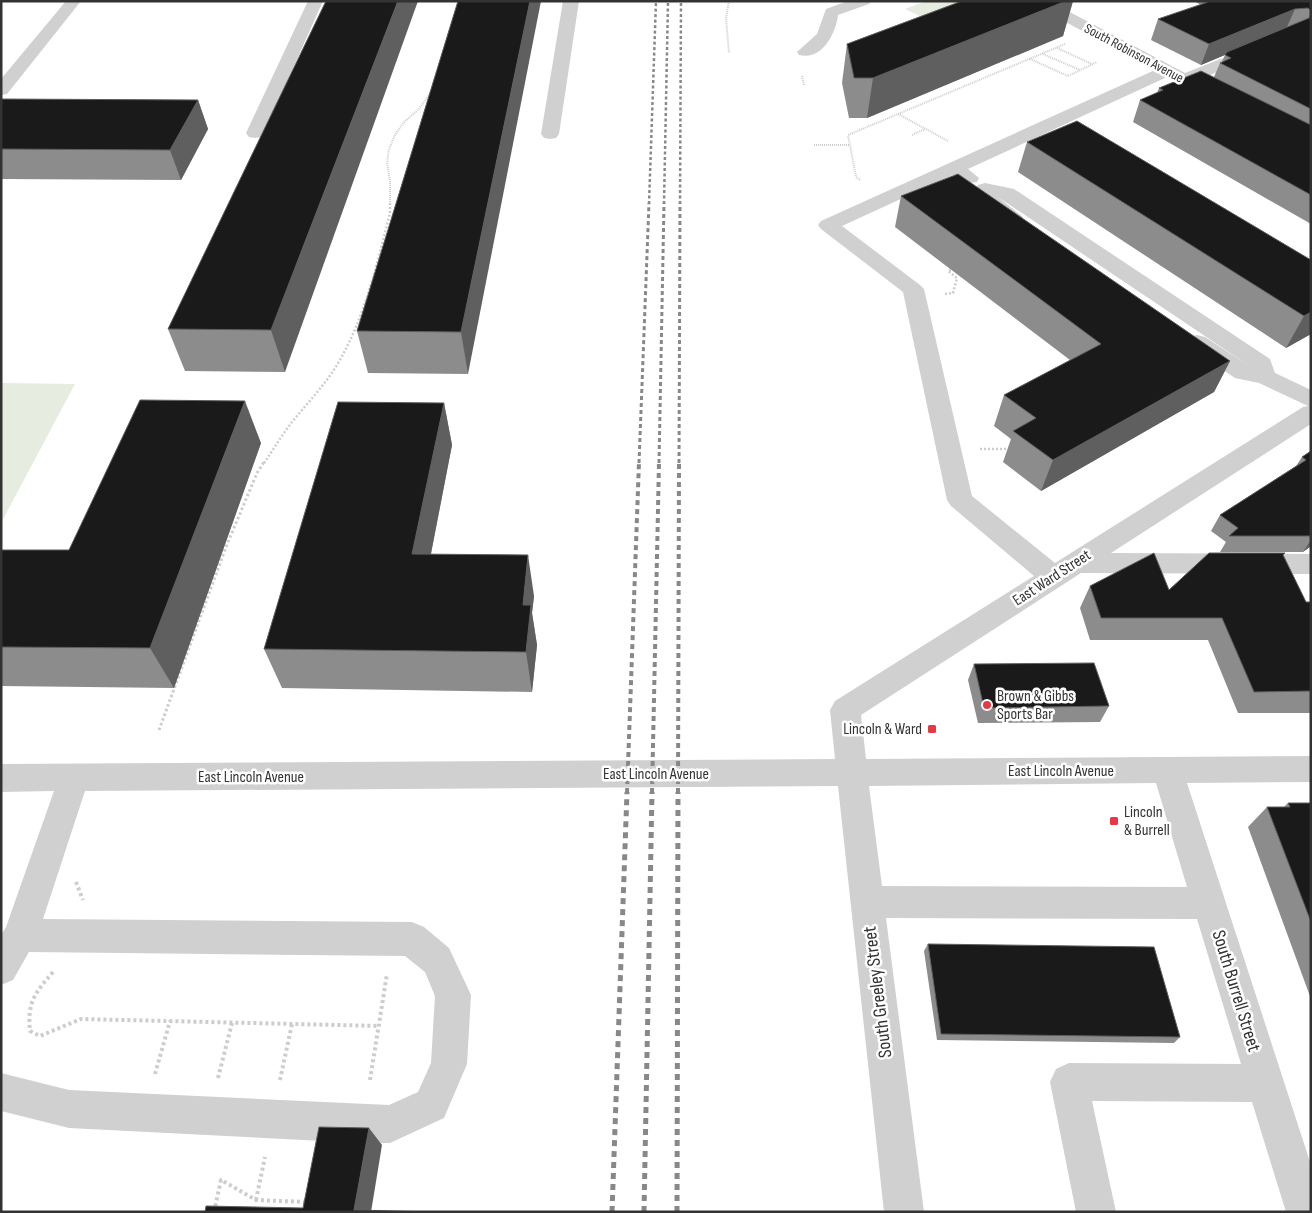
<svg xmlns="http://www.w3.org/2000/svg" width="1312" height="1213" font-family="'Sofia Sans Condensed',sans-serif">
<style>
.green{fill:#e6ecdf}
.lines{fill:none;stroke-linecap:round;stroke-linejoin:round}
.path-far3{stroke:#cdcdcd;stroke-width:2;stroke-dasharray:1 1;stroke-linecap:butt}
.path-far2{stroke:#cdcdcd;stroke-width:2.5;stroke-dasharray:2 2;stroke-linecap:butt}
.path-far1{stroke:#cdcdcd;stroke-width:3;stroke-dasharray:2.5 2.5;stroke-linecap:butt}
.path{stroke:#cdcdcd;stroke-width:4;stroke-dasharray:3 3;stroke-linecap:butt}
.minor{fill:#d0d0d0;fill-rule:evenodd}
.rail-far3{stroke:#888;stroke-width:2.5;stroke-dasharray:3 2.5;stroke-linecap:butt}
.rail-far2{stroke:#888;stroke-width:3;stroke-dasharray:4 3;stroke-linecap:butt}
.rail-far1{stroke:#888;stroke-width:4;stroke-dasharray:5 4;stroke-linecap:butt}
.rail{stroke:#888;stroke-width:5;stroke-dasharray:6 5;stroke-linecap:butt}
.wall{fill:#8c8c8c}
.shaded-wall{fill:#5f5f5f}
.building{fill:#1a1a1a;stroke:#5f5f5f}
.poi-dot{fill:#e63946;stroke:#fff;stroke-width:2}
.labels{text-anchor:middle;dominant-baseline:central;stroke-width:5;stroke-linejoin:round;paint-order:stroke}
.far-street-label{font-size:14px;fill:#333;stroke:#fff}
.street-label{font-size:16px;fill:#333;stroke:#fff}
.poi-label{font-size:16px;fill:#333;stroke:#fff;text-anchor:start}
.near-street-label{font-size:19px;fill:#333;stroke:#fff}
</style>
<rect width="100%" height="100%" fill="#fff"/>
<g class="green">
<polygon points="926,1 973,1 926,19 905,9"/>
<polygon points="1,383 75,384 1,523"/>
</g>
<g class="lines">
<g class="path-far3">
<polyline points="729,1 726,18 729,53"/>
<polyline points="1057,48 1092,64"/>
<polyline points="1043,54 1080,70"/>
<polyline points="1030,59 1068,76 1097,62"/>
<polyline points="802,76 804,85"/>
<polyline points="898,114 948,141"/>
<polyline points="912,135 925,129"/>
<polyline points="814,145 850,145"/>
<polyline points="860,180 856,177 848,135 1065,44"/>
<polyline points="390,204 390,181 387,163 389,149 395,135 404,122 418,110 432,91"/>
</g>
<g class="path-far2">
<polyline points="945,294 953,293 957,278 948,271 951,270"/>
<polyline points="980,449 1012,449"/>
<path d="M264,463C273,450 282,435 292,422C309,401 328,382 341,358C366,313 377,263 390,213V203"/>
</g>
<polyline class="path-far1" points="159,730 226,547 257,473 264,462"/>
<g class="path">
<polyline points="76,882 83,900"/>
<path d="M53,972C35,993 27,1002 30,1031L40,1036L81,1019L379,1026"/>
<polyline points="155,1074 170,1021"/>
<polyline points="218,1078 232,1023"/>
<polyline points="280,1080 292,1024"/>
<polyline points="370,1080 387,974"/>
<polyline points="256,1200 265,1157"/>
<polyline points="214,1212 221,1180 256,1200 307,1202"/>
</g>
<g class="minor">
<polygon points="66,1 81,1 7,94 1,95 1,79"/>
<polygon points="308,1 323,1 264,133 261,137 255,138 249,137 246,133"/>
<polygon points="563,1 579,1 559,134 556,138 550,139 544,138 541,134"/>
<path d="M848,1H871L869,4L838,15C836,33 822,61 799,55L797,52L817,34L826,9Z"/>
<path d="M1030,1H1049L1185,73L1246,49H1258L1260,52L1258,55L1198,80L1221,92L1224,96L1221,100L1215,101L1209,100L1167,77L968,169L979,178L977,182C967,184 961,181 953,175L842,226L920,285L924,289L972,496L1055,563L1303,407L1308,406L1259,383L1235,378L1189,347L1186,342L1189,337L1197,335L1205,337L1251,367L998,197L1023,217L1020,221C1000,226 982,205 976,189L978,185L985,183L1014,189L1270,359L1275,373L1311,390V424L1111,553L1311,554V574L1081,573L861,715L866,759L1311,756V782L1187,783L1311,1165V1212H1286L1252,1102L1092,1101L1116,1212H1076L1050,1082L1056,1069L1069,1063L1241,1064L1197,919L886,918L924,1212H884L838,786L85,791L43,919L412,922L424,927L449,948L471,995L467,1064L444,1118L390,1143H362L69,1128L1,1111V1073L69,1090L389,1105L418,1092L431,1063L435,996L425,972L405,956L29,952L13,980L1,985V935L6,927L54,791L1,792V764L835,759L830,710L835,701L1034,576L951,506L947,500L903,292L821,229L818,225L821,221L1155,70L1032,4ZM1156,783L1187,887L882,886L869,786Z"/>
</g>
<g class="rail-far3">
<polyline points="649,204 656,1"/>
<polyline points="664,204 668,1"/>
<polyline points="680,204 681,1"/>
</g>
<g class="rail-far2">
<polyline points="639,463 649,203"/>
<polyline points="659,463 664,203"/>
<polyline points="679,463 680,203"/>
</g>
<g class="rail-far1">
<polyline points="627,793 639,462"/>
<polyline points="652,793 659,462"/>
<polyline points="678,793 679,462"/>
</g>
<g class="rail">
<polyline points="612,1212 627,792"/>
<polyline points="644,1212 652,792"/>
<polyline points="677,1212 678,792"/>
</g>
</g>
<g class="wall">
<polygon points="326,1 285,372 185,371 168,329"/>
<polygon points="458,1 468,374 368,373 357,331"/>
<polygon points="962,1 1073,1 1063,36 867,118 849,118 842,83 847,44"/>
<polygon points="1194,1 1311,1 1311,224 1133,122 1140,100 1157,93 1159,88 1214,77 1220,63 1222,62 1225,55 1201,65 1151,40 1158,19 1201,5"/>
<polygon points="1,99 198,100 208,129 181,180 1,179"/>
<polygon points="1027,142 1311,260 1311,334 1286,348 1018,172"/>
<polygon points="901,196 1230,361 1214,392 1041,491 1003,462 1011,439 994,426 1004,395 1070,360 895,227"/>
<polygon points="444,403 452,445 431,554 534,596 532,613 537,645 532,692 282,688 264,649"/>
<polygon points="261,443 174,688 1,686 1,550 69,550"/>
<polygon points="1311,451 1311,546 1303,552 1220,552 1226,542 1211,531 1220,515 1296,466 1302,457"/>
<polygon points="1284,556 1306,602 1311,602 1311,713 1238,713 1208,640 1090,640 1080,608 1090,586 1169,590"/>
<polygon points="974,664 1109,706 1100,722 978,723 968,680"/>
<polygon points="1288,803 1311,803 1311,999 1248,827 1267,807 1284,807"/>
<polygon points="928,944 1180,1037 1174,1043 937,1040 924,951"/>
</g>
<g class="shaded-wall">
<polygon points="398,1 418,1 285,372 271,330"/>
<polygon points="530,1 541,1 468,374 461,332"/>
<polygon points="1066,1 1073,1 1063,36 867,118 873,78"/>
<polygon points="1295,9 1286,29 1201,65 1209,44"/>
<polygon points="198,100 208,129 181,180 170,150"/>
<polygon points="1311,312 1311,334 1286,348 1304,316"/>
<polygon points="1230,361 1214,392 1041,491 1053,460"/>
<polygon points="245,401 261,443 174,688 150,648"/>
<polygon points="444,403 452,445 423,594 412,554"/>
<polygon points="1311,540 1311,546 1303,552"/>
<polygon points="528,555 534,596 532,613 537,645 532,692 526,652 523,605"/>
<polygon points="369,1128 382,1145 371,1212 354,1210"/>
</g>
<g class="building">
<polygon points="326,1 398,1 271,330 168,329"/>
<polygon points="458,1 530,1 461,332 357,331"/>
<polygon points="962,1 1066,1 873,78 854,78 847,44"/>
<polygon points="1211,1 1311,1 1311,11 1308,8 1295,9 1209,44 1158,19"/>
<polygon points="1311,14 1311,109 1220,63 1231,58 1225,55 1227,52 1309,18"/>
<polygon points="1201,71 1311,125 1311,195 1140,100 1163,90 1159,88"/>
<polygon points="1,99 198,100 170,150 1,149"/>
<polygon points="1077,121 1311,260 1311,312 1304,316 1027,142"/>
<polygon points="958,174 1230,361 1053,460 1013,431 1036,418 1004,395 1101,344 901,196"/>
<polygon points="140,400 245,401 150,648 1,647 1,550 69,550"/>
<polygon points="338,402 444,403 412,554 528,555 523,605 531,605 526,652 264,649"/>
<polygon points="1311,451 1311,536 1229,536 1238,528 1220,515 1306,460 1302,457"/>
<polygon points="1154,553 1169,590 1209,553 1285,553 1283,555 1306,602 1311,602 1311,691 1254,692 1222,618 1101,618 1090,586"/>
<polygon points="1094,663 1109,706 984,708 974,664"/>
<polygon points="1288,803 1311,803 1311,922 1267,807 1290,807"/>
<polygon points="928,944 1154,947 1180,1037 941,1034"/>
<polygon points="319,1127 369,1128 354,1210 432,1212 205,1212 206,1206 303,1208"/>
</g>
<g class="poi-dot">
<circle cx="987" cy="705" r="5"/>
<rect x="927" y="724" width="10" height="10" rx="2.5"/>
<rect x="1109" y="816" width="10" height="10" rx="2.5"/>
</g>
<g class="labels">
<g class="far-street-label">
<text transform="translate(1134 53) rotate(28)">South Robinson Avenue</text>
</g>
<g class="street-label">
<text transform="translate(1052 578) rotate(-33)">East Ward Street</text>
<text x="1061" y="771">East Lincoln Avenue</text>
<text x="656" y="774">East Lincoln Avenue</text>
<text x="251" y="777">East Lincoln Avenue</text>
</g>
<g class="poi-label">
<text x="997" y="696">Brown &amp; Gibbs<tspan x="997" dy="18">Sports Bar</tspan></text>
<text x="922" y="729" text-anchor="end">Lincoln &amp; Ward</text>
<text x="1124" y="812">Lincoln<tspan x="1124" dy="18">&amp; Burrell</tspan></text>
</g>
<g class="near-street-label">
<text transform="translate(1236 991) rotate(73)">South Burrell Street</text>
<text transform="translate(878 992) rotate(-97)">South Greeley Street</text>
</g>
</g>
<rect width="1312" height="1213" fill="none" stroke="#333333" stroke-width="5"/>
</svg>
